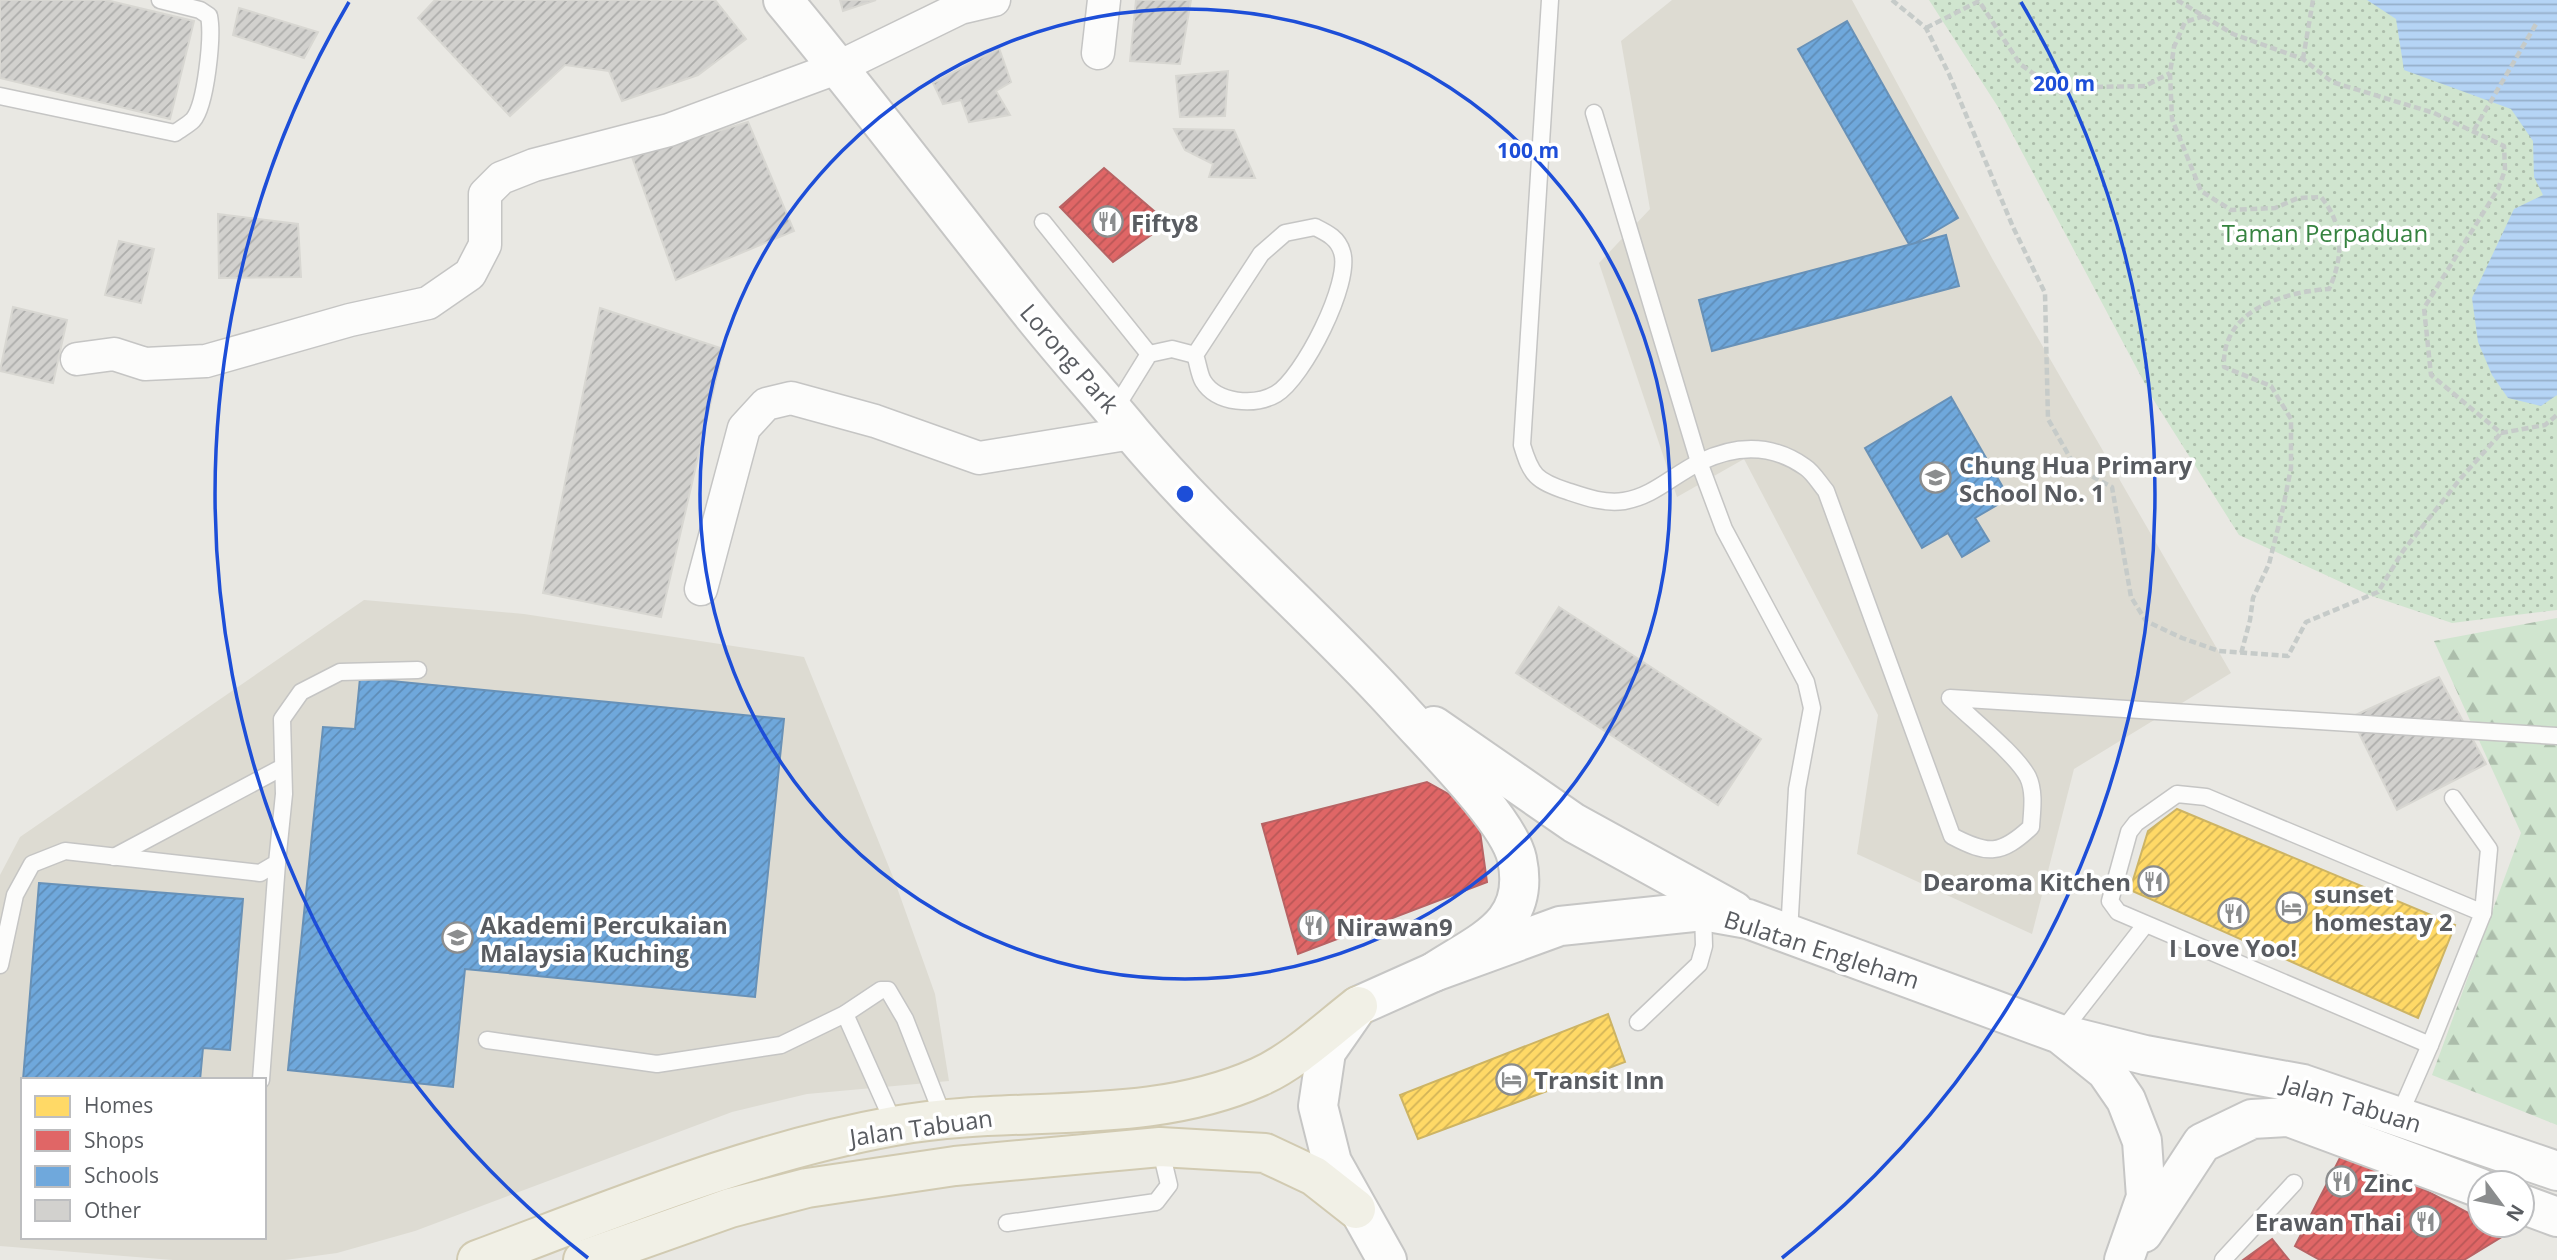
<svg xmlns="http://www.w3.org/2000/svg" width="2557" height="1260" font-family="'Open Sans',sans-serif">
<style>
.education{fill:#dddbd2;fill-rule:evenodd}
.forest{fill:url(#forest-firs)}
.park{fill:url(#park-dots)}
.water{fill:url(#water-rules)}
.homes{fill:url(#homes-hatch);stroke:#cdb464;stroke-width:2}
.shops{fill:url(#shops-hatch);stroke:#b86364;stroke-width:2}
.schools{fill:url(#schools-hatch);stroke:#6891b7;stroke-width:2}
.building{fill:url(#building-hatch);stroke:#d8d7d2;stroke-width:2}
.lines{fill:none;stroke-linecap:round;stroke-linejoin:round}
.lane-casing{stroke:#c5c5c4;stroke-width:19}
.street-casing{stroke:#c5c5c4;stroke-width:35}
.secondary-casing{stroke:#c6c6c5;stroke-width:42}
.primary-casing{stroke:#d1cab1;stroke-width:42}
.path{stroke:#c6cbc9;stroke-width:4.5;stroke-dasharray:7 3.5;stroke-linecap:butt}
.lane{stroke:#fcfcfb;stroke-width:16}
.street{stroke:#fcfcfb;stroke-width:32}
.secondary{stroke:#fcfcfb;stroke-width:38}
.primary{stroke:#f1f0e6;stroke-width:38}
.ring{fill:none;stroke:#1d4ed8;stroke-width:3.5}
.labels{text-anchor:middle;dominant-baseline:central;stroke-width:7;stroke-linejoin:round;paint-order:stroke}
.poi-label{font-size:24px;font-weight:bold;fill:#595c61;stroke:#fff;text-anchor:start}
.park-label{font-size:24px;fill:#368340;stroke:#fff}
.street-label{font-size:24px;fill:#595c61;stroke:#fff}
.centre{fill:#1d4ed8;stroke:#fff;stroke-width:3.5}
.ring-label{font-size:21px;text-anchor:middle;font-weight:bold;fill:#1d4ed8;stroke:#fff;stroke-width:7;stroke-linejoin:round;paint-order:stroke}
</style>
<defs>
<pattern id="forest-firs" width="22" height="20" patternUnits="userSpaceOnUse" patternTransform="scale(1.75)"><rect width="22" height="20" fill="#d0e5cf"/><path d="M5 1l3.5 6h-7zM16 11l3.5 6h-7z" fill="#acbdab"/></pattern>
<pattern id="park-dots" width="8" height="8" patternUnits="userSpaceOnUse" patternTransform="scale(1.75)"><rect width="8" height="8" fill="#d0e5cf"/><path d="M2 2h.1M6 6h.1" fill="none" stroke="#acbdab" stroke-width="1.8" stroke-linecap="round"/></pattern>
<pattern id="water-rules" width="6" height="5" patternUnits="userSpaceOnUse" patternTransform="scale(1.75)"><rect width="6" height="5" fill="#b5d4f5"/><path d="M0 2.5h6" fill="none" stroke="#96afca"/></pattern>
<pattern id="homes-hatch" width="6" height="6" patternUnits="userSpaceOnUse" patternTransform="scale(1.75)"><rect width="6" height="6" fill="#ffd966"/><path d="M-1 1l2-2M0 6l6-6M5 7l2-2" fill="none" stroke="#d1b357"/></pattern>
<pattern id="shops-hatch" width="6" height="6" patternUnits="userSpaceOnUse" patternTransform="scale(1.75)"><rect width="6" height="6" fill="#e06666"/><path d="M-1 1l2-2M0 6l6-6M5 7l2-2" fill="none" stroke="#b95757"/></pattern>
<pattern id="schools-hatch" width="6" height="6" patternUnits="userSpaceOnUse" patternTransform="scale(1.75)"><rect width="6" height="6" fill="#6fa8dc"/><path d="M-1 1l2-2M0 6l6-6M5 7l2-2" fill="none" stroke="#5e8cb6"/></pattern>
<pattern id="building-hatch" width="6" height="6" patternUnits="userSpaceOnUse" patternTransform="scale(1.75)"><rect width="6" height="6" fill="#d2d1ce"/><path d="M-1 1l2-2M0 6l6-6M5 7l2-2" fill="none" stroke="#adadab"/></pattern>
</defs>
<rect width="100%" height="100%" fill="#e9e8e3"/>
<g class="education">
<polygon points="1672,0 1852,0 1993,260 2231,673 2074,769 2032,934 1857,854 1878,715 1744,459 1677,497 1599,263 1650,209 1621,41"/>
<path d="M364,600L524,614L804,657L895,882L935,994L949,1081L807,1094L732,1112L415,1231L337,1253L285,1260H173L0,1246V875L20,837ZM23,1080H264V1237H23Z"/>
</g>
<polygon class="forest" points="2557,618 2557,1125 2432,1075 2521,833 2434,641"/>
<polygon class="park" points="1929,0 2557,0 2557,610 2452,623 2369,595 2239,535 2153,399 1998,107"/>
<polygon class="water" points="2367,0 2557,0 2557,395 2541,406 2508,398 2492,375 2478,342 2472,298 2514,209 2543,195 2534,177 2533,141 2511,109 2404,70 2396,19"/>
<g class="homes">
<polygon points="2177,809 2455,925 2418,1018 2130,890 2148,831"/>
<polygon points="1608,1014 1625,1062 1418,1139 1400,1095"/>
</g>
<g class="shops">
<polygon points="1104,168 1168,223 1113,262 1060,207"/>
<polygon points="1427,782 1477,810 1487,882 1298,954 1262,824"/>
<polygon points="2345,1148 2480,1219 2480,1225 2492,1225 2508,1233 2464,1260 2320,1260 2295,1246"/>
<polygon points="2272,1239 2289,1260 2243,1260"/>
</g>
<g class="schools">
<polygon points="1847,21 1958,218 1910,246 1798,49"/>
<polygon points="1946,235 1959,286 1712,351 1699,300"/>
<polygon points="1951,397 2009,498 1975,518 1989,541 1962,557 1948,533 1922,548 1865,448"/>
<polygon points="360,678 784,719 755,997 465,969 453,1087 288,1070 323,727 355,729"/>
<polygon points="39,883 243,899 230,1050 203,1048 200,1080 23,1080"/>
</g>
<g class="building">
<polygon points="0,0 106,0 194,21 170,119 0,78"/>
<polygon points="435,0 715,0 746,39 698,75 622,101 609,71 565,65 510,116 418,18"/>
<polygon points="840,0 876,0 843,11"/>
<polygon points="1136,0 1191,0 1180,64 1130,61"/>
<polygon points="239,8 318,32 304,58 233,35"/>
<polygon points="999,48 1011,82 996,91 1010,115 969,122 961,100 943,104 933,83"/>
<polygon points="1228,71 1225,116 1180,117 1176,76"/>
<polygon points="748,122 794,231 676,280 632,157"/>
<polygon points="1174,129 1234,130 1255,178 1209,177 1213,164 1185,150"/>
<polygon points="218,214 298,224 301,277 219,278"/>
<polygon points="119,241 154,249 141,303 105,295"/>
<polygon points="13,307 67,320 53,383 0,371"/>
<polygon points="600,308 723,349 661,617 543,593"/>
<polygon points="1559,607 1761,739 1718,805 1516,673"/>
<polygon points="2439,677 2486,764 2397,810 2351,717"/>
</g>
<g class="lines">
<defs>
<g id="lane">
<path d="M1550,0L1522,445C1531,475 1536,481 1567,491C1585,497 1604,504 1624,501C1654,496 1673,475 1700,462C1735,445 1771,443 1805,467C1813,472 1820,484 1826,491L1952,836C1988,855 2001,855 2031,827C2032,811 2035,792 2028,777C2016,754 1971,719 1950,698L2557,736"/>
<path d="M0,96L175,133C180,129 188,125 193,120C206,105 213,36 209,16L200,10L160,0"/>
<polyline points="1594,113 1699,462 1724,529 1806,682 1812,708 1797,789 1789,933"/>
<polyline points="1043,222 1149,354"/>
<path d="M1315,227C1327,233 1338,238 1342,252C1352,282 1303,378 1276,394C1255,406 1217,404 1203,381C1199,374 1198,363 1195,355L1261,254L1285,233Z"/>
<polyline points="1115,409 1149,354 1172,349 1195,355"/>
<polygon points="2177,794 2206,797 2483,913 2430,1045 2118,912 2110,901 2129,832 2136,823"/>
<polyline points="2453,798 2489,849 2483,913"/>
<polyline points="114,857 281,768"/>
<polyline points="0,965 15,895 32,864 65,851 260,873 277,863 284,794 282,719 301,692 340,672 418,670"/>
<polyline points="845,1014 895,1126"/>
<polyline points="1638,1022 1699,964 1704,946 1703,911"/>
<polyline points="2060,1034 2145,925"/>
<polyline points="487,1040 657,1064 781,1045 845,1014 881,990 888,990 905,1019 944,1119"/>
<polyline points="261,1080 277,863"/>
<polyline points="2399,1116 2430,1045"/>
<polyline points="1007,1223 1156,1202 1169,1185 1160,1147"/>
<polyline points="2223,1260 2294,1183"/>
</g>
<g id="street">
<polyline points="1098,53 1104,0"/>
<polyline points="77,359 114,354 145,364 206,361 350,320 428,303 470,274 485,245 485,194 501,178 534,165 669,130 839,67 960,8 994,0"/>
<polyline points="701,589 744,428 766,404 791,398 875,421 979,458 1132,433"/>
</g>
<g id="secondary">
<path d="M783,0C863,96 938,196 1016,294C1053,342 1094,387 1132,433C1214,531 1313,613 1398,707C1427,740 1509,820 1517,859C1531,925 1481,941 1434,972"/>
<polyline points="1434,726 1574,823 1734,911"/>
<polyline points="2073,1037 2145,1055 2303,1084 2557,1171"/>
<polyline points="2522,1204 2557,1217"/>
<polyline points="2143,1233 2202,1143 2252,1119 2289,1117 2480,1188"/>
<polyline points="1387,1260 1332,1162 1318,1106 1326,1052 1358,1006 1434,972 1560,926 1703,911 1748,919 2060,1034 2106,1071 2126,1100 2142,1141 2146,1197 2124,1260"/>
</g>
<g id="primary">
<path d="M477,1260C614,1209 750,1152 894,1126C1016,1104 1145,1128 1259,1077C1295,1061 1328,1029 1358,1006"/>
<polyline points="583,1260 730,1208 807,1188 955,1166 1160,1147 1265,1153 1314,1176 1356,1209"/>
</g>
</defs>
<use href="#lane" class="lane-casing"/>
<use href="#street" class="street-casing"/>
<use href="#secondary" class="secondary-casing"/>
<use href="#primary" class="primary-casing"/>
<g class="path">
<polyline points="1892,0 1926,28 1949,74 2013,227 2045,293 2048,419 2076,468 2112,487 2131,597 2146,621 2182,638 2219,651 2288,656 2306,622 2378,592 2403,551 2461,478 2501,433"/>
<polyline points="2177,0 2233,34 2303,59 2332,82 2434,113 2504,146 2505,170 2498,189 2424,308 2431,375 2501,433 2545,425 2557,415"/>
<path d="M2204,16L2185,22L2174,47L2170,73L2172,119L2201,191L2231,210L2275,208L2298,198L2321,197C2344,225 2344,256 2329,289C2282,292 2221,311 2224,367L2271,386L2291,419V468L2283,508L2269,564L2253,598L2250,620L2241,654"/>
<polyline points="1926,28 1979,1 2020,64 2061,93 2090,87 2145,86 2170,73"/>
<polyline points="2303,59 2313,0"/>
<polyline points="2474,130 2536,24"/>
</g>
<use href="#lane" class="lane"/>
<use href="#street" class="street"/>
<use href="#secondary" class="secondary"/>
<use href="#primary" class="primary"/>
</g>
<g class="ring">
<circle cx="1185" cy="494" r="485"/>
<path d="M588 1258A970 970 0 0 1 349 2M2021 2A970 970 0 0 1 1782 1258"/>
</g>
<defs>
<symbol id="restaurant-ring" viewBox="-11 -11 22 22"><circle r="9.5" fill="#fff" stroke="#8b8d8e" stroke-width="1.5"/><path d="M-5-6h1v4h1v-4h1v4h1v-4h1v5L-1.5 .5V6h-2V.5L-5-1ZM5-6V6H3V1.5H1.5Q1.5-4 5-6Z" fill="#8b8d8e"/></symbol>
<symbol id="school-ring" viewBox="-11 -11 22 22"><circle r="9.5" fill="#fff" stroke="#8b8d8e" stroke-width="1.5"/><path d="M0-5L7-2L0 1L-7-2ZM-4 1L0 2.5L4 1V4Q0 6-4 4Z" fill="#8b8d8e"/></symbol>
<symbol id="hotel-ring" viewBox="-11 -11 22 22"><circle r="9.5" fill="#fff" stroke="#8b8d8e" stroke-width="1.5"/><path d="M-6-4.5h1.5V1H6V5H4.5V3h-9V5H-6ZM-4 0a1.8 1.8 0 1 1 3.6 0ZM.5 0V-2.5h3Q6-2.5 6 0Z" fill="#8b8d8e"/></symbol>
<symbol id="university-ring" viewBox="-11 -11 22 22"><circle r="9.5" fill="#fff" stroke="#8b8d8e" stroke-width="1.5"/><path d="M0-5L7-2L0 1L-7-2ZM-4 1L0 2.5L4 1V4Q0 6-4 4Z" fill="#8b8d8e"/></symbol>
</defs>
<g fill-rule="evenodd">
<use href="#restaurant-ring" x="1090" y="204" width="35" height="35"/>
<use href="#school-ring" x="1918" y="460" width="35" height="35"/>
<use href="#restaurant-ring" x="2136" y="864" width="35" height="35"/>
<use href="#hotel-ring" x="2274" y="890" width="35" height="35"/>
<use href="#restaurant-ring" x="2216" y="896" width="35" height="35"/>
<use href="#restaurant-ring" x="1296" y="908" width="35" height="35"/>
<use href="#university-ring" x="440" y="920" width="35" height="35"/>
<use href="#hotel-ring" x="1494" y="1062" width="35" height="35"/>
<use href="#restaurant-ring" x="2324" y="1164" width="35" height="35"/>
<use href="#restaurant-ring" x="2408" y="1204" width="35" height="35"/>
</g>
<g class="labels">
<g class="poi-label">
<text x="1131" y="222">Fifty8</text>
<text x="1959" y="464">Chung Hua Primary<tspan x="1959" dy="28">School No. 1</tspan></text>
<text x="2131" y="881" text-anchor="end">Dearoma Kitchen</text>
<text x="2314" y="893">sunset<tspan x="2314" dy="28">homestay 2</tspan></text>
<text x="480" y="924">Akademi Percukaian<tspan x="480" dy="28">Malaysia Kuching</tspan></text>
<text x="1336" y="926">Nirawan9</text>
<text x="2233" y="947" text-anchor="middle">I Love Yoo!</text>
<text x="1534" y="1079">Transit Inn</text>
<text x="2364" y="1182">Zinc</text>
<text x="2402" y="1221" text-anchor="end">Erawan Thai</text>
</g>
<g class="park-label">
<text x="2325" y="232">Taman Perpaduan</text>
</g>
<g class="street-label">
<text transform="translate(1070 358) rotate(49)">Lorong Park</text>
<text transform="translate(1822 949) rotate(18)">Bulatan Engleham</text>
<text transform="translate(2352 1103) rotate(17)">Jalan Tabuan</text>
<text transform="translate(921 1127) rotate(-8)">Jalan Tabuan</text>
</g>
</g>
<circle cx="1185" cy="494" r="10" class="centre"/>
<g class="ring-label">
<text x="2064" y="91">200 m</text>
<text x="1528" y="158">100 m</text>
</g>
<rect x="21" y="1078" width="245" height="161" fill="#ffffff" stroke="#bdbec0" stroke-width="2"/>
<rect x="35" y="1096" width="35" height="21" fill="#ffd966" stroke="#bdbec0" stroke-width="2"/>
<text x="84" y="1113" font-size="21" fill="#595c61">Homes</text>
<rect x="35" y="1130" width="35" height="21" fill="#e06666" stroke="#bdbec0" stroke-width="2"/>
<text x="84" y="1148" font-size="21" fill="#595c61">Shops</text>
<rect x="35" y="1166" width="35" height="21" fill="#6fa8dc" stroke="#bdbec0" stroke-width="2"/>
<text x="84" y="1183" font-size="21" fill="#595c61">Schools</text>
<rect x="35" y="1200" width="35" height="21" fill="#d2d1ce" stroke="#bdbec0" stroke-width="2"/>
<text x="84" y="1218" font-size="21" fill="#595c61">Other</text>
<g transform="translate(2501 1204) rotate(122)"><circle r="33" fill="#ffffff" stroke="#bdbec0" stroke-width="2"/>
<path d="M0-5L12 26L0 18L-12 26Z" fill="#8b8d8e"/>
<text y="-10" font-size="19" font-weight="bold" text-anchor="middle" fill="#595c61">N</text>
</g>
</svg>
